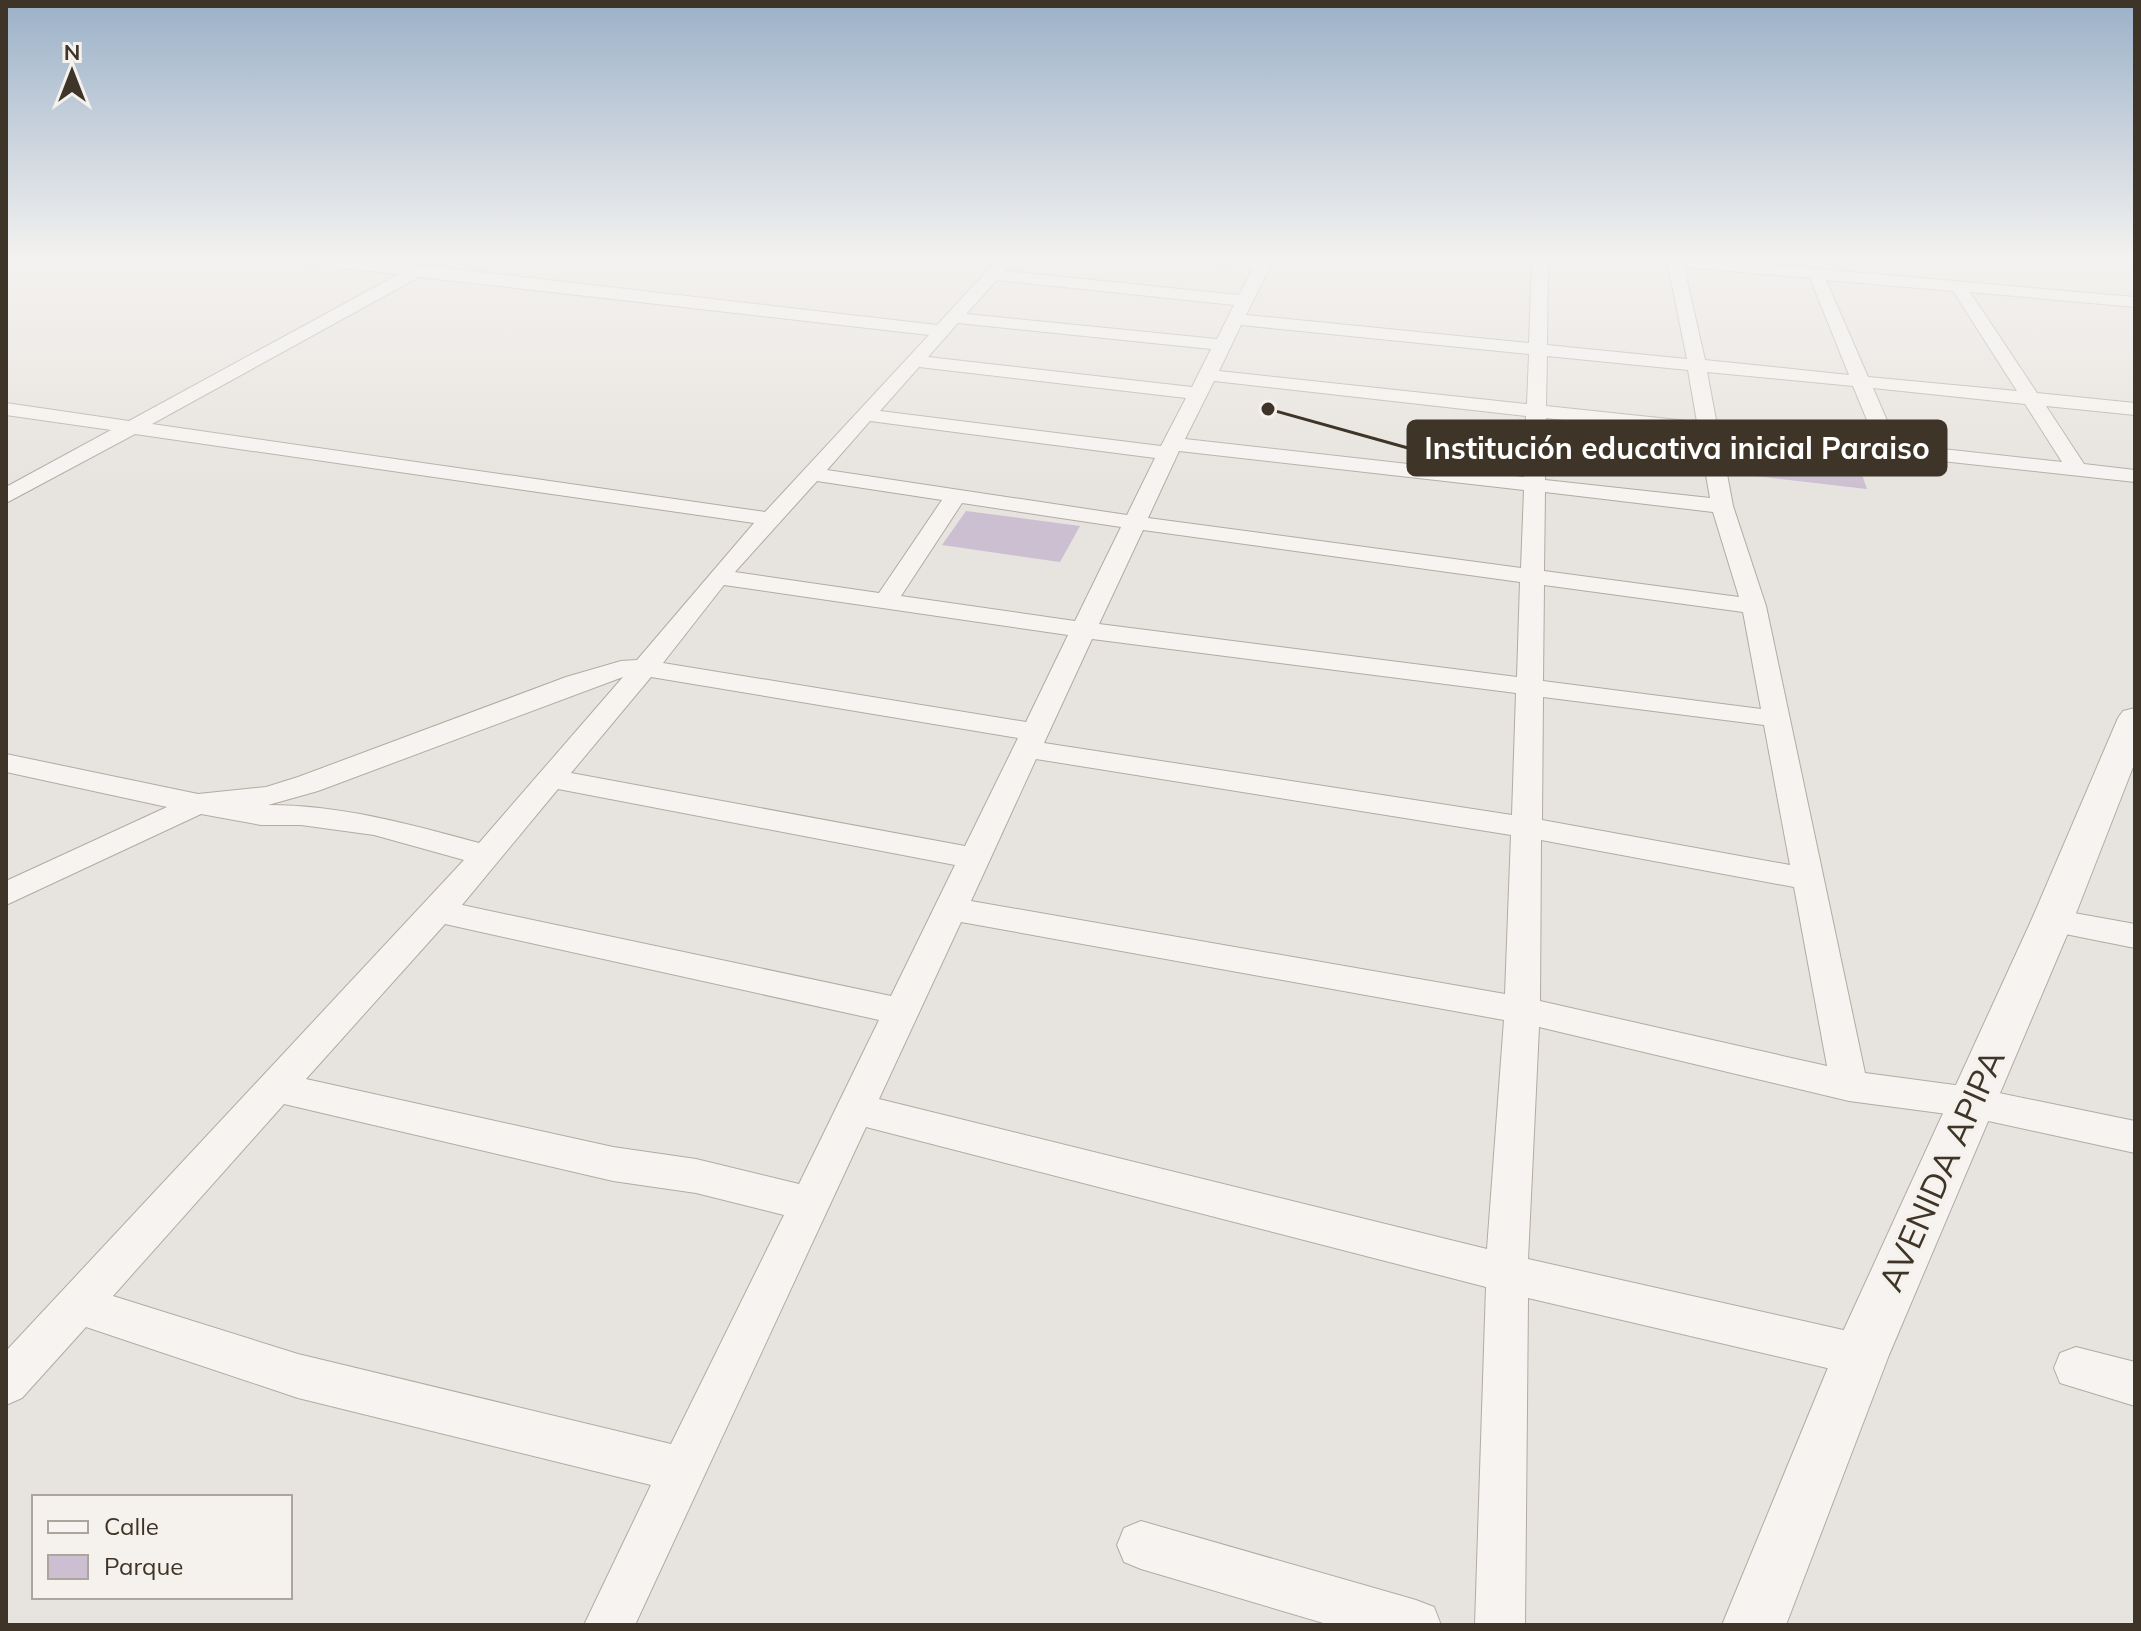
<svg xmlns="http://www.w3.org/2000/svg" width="2141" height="1631" font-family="Mulish,sans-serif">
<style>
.green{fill:#cbbfd1}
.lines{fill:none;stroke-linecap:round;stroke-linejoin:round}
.minor-casing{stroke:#b1aba3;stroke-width:2}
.tertiary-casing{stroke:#b1aba3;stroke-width:2}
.minor{fill:#f6f3f1;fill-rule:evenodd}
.tertiary{fill:#f6f3f1;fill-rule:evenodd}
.labels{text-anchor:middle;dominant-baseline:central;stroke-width:7;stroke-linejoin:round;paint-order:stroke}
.near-street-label{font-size:34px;fill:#3e3427;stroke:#f5f1ed}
.leader{fill:none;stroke:#3e3427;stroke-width:3}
.callout-dot{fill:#3e3427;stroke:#f5f1ed;stroke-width:3}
.callout{fill:#3e3427;stroke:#3e3427;stroke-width:3}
.callout-label{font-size:30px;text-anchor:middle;font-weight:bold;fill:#fff}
</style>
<rect width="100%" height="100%" fill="#e7e3de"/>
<g class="green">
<polygon points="1731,441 1855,454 1867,489 1738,474"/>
<polygon points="966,511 1080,526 1060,562 942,545"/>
</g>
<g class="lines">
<defs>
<g id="minor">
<path d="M297,259L419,265L937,325L998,259H1015L1005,271L1239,295L1253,268L1213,264L1205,259H1274L1246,315L1529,343L1532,259H1548L1547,345L1687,359L1668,265L1640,259H1705L2135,297V307L1970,292L2037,393L2135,403V415L2046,406L2084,464L2135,470V482L1720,437L1733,506L1766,606L1865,1073L1970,1087L2135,1121V1153L1970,1117L1849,1101L1539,1027L1528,1259L1861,1334L1877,1340L1883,1355L1877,1370L1861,1376L1528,1298L1525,1625H1475L1486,1287L866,1127L635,1625H584L651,1485L298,1398L86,1327L22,1398L6,1405V1351L464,860L374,835L301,825H261L201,814L6,905V881L167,807L6,772V754L198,794L266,787L298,777L566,677L621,661L637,660L754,523L135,434L6,503V487L111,430L6,415V403L129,421L399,274L305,264ZM1684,267L1810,278L1849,375L1705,360ZM419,277L929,335L765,512L152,424ZM997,280L1234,305L1217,339L966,314ZM1826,280L1953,291L2017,391L1868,377ZM958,323L1211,349L1192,387L928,357ZM1241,325L1529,354L1527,404L1219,371ZM1547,356L1688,370L1697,422L1546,406ZM919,367L1186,398L1161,446L880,411ZM1707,372L1853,386L1876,442L1717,425ZM1214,381L1526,416L1524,477L1185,439ZM1873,388L2025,404L2062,462L1897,444ZM1546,418L1699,435L1710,498L1545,480ZM870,421L1155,458L1127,515L827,470ZM1179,451L1524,490L1521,568L1148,518ZM817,481L942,500L879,593L735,572ZM1545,492L1713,512L1739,597L1544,571ZM962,503L1121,527L1075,621L901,596ZM1143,530L1520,582L1517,677L1099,624ZM724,585L1068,635L1026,722L663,663ZM1544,585L1743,612L1761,709L1543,681ZM1092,639L1516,693L1512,815L1044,743ZM623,677L479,843C409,824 341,805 268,805L318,791ZM651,677L1018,738L965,846L571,773ZM1543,697L1764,725L1790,865L1542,820ZM1036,759L1511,835L1505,994L971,901ZM558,789L955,865L891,996L462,905ZM1541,840L1794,887L1827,1066L1540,1001ZM961,922L1504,1020L1487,1249L879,1099ZM445,924L879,1020L799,1184L696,1159L613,1147L306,1079ZM284,1104L613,1181L696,1193L784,1215L671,1444L298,1354L113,1296Z"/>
<polygon points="2052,909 2135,924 2135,948 2040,929 2036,921 2040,913"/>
<polygon points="2076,1347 2135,1362 2135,1406 2060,1383 2054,1368 2060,1353"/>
<polygon points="1141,1521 1416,1600 1434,1607 1441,1625 1330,1625 1141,1569 1124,1562 1117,1545 1124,1528"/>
</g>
<polygon id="tertiary" points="2135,708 2135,762 2073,921 1889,1355 1786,1625 1722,1625 1841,1336 2031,921 2118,718 2123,711"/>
</defs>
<use href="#minor" class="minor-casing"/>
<use href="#tertiary" class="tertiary-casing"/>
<use href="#minor" class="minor"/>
<use href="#tertiary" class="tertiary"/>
</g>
<linearGradient id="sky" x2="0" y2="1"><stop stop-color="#9bb1c8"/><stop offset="0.53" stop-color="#f4f2f0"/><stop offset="1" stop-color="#f4f2f0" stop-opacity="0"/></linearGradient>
<rect width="2141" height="488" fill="url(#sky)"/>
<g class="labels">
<g class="near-street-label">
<text transform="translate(1941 1170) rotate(-66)">AVENIDA APIPA</text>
</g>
</g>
<path class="leader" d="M1268 409L1408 448"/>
<circle class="callout-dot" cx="1268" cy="409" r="8"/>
<rect class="callout" x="1408" y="421" width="538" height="54" rx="8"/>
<g class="callout-label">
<text x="1677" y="459">Institución educativa inicial Paraiso</text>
</g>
<rect width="2141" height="1631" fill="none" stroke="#3e3427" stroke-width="16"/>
<rect x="32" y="1495" width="260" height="104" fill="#f5f1ed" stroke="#aca59e" stroke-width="2"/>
<rect x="48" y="1521" width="40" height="12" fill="#f6f3f1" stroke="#aca59e" stroke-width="2"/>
<text x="104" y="1535" font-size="24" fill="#3e3427">Calle</text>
<rect x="48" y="1555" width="40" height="24" fill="#cbbfd1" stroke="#aca59e" stroke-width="2"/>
<text x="104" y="1575" font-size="24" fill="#3e3427">Parque</text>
<g transform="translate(72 72)" stroke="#f5f1ed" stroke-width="6" paint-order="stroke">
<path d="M0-6L14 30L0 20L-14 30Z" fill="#3e3427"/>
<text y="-12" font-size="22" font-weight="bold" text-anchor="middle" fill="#3e3427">N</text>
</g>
</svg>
